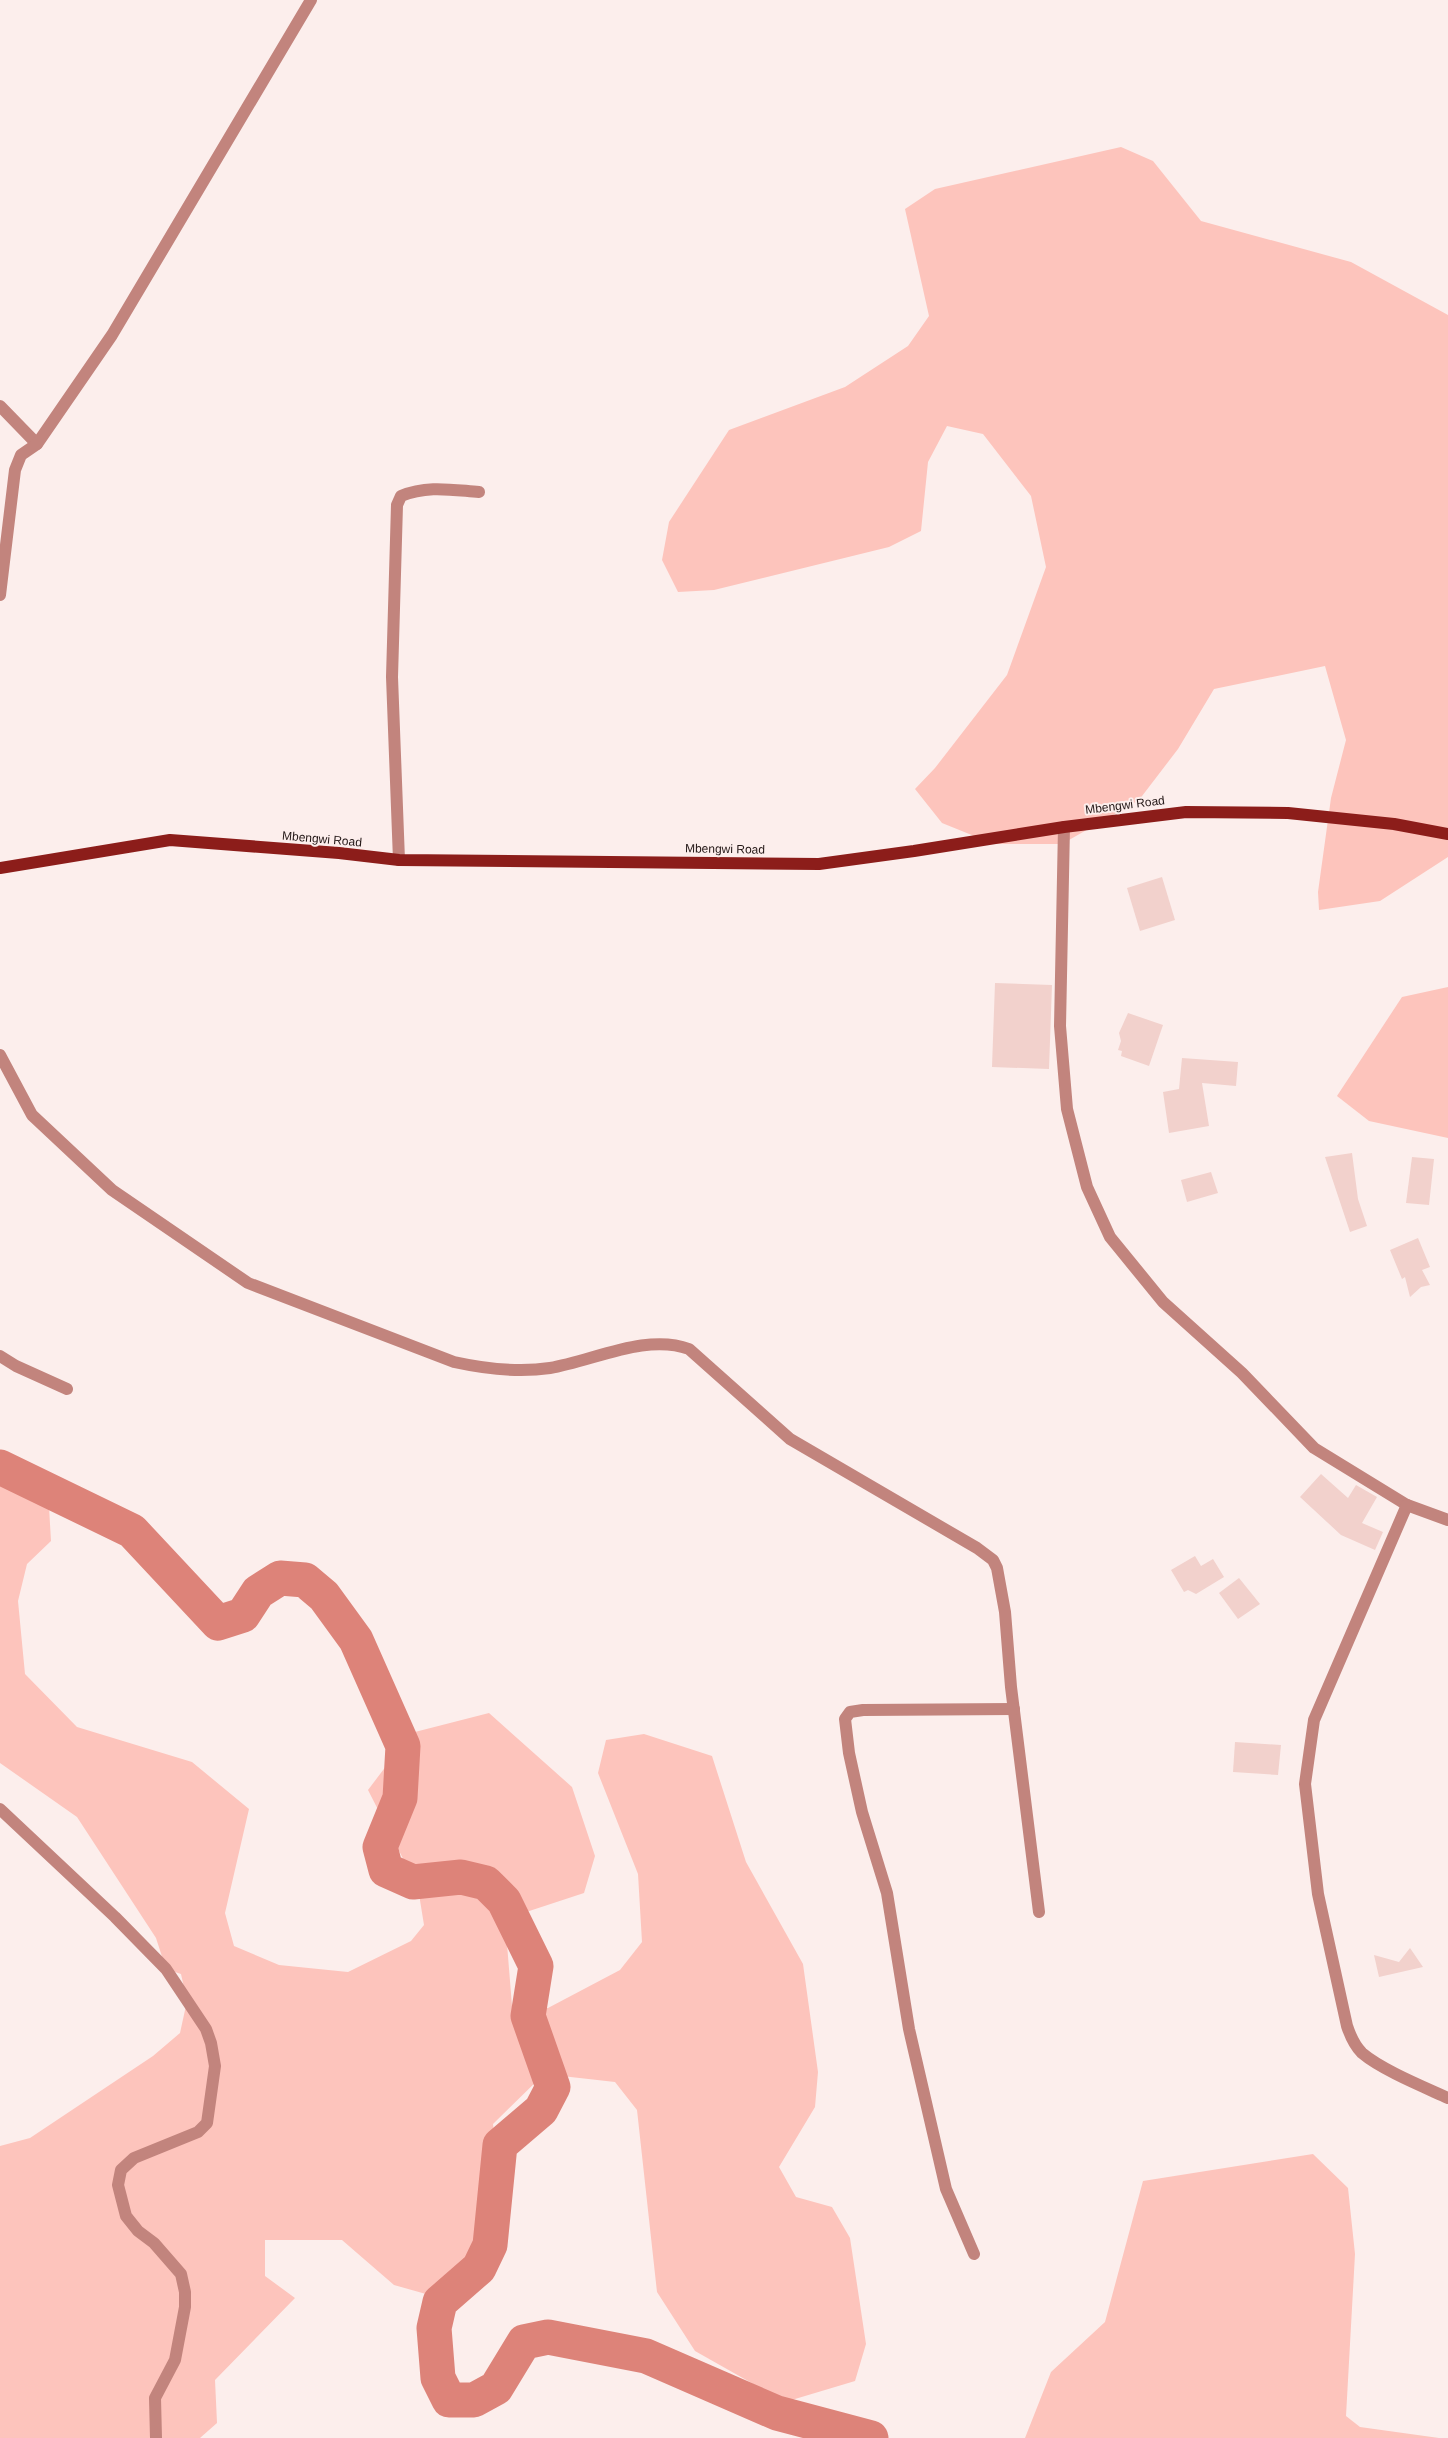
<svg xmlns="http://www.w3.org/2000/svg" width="1448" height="2438" font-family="Helvetica,sans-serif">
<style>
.green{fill:#fdc4bc}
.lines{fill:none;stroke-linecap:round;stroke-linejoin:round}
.river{stroke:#dd8379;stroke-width:35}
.building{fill:#f2d1cc}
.minor{stroke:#c2847d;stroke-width:12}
.major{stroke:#8c1d1a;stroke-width:12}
.labels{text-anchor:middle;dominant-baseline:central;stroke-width:4;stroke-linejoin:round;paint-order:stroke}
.street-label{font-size:12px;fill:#231716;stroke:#fceeec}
</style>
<rect width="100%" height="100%" fill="#fceeec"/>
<g class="green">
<polygon points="1121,147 1153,161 1201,221 1351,262 1448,315 1448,857 1380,901 1319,910 1318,892 1331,798 1346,740 1325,666 1214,689 1178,749 1139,800 1062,844 994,844 942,823 915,789 935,768 1007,675 1046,567 1031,496 983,434 947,426 928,462 921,531 889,547 714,590 678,592 662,560 669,522 729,430 845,387 908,346 929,316 905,209 935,189"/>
<polygon points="1448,987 1448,1138 1369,1121 1337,1096 1402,997"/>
<polygon points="0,1474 49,1507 51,1541 27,1564 18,1601 25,1674 77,1727 192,1762 249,1809 225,1913 234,1946 279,1965 348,1972 411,1941 424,1925 418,1888 368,1790 411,1733 489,1713 572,1787 595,1856 584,1893 505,1919 512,2006 548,2008 620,1970 642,1942 638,1874 598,1773 606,1740 644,1734 712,1756 746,1862 803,1964 818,2072 815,2107 779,2167 796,2197 832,2207 850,2238 866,2344 855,2381 785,2402 695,2351 657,2292 637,2110 615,2082 544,2074 493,2124 506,2228 494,2261 433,2296 394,2285 342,2240 265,2240 265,2276 295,2298 215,2380 217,2423 200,2438 0,2438 0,2146 30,2138 153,2056 180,2033 187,2001 181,1974 166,1969 156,1938 77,1817 0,1763"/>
<polygon points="1313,2154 1348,2188 1355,2254 1346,2416 1360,2427 1439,2438 1025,2438 1051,2372 1105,2322 1143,2181"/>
</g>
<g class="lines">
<polyline class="river" points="0,1467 132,1531 218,1623 243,1615 258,1592 280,1578 305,1580 324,1596 356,1640 403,1746 400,1798 380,1847 386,1870 413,1882 461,1877 486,1883 504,1901 536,1966 528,2016 553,2087 541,2110 500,2145 490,2245 479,2268 440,2302 434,2328 438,2378 449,2400 474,2400 496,2388 524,2342 548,2337 646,2356 777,2413 871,2438"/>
</g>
<g class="building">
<polygon points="1162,877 1175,920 1140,931 1127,888"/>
<polygon points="995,983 1052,985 1049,1069 992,1067"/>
<polygon points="1128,1013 1163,1025 1149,1066 1121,1056 1122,1051 1118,1050 1121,1041 1119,1033"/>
<polygon points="1182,1058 1238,1062 1236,1086 1202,1083 1209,1126 1169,1133 1163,1092 1179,1089"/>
<polygon points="1352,1153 1358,1199 1367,1226 1350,1232 1325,1157"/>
<polygon points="1412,1157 1434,1159 1429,1205 1406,1203"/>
<polygon points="1211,1172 1218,1193 1187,1202 1181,1180"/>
<polygon points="1418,1238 1430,1267 1422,1270 1430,1285 1421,1287 1410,1297 1405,1277 1402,1279 1390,1250"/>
<polygon points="1321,1474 1348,1498 1356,1485 1377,1497 1362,1523 1383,1532 1375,1550 1341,1535 1300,1497"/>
<polygon points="1195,1556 1201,1566 1213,1559 1224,1577 1196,1594 1188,1590 1184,1592 1171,1570"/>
<polygon points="1239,1578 1260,1604 1238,1619 1219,1593"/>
<polygon points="1235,1742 1281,1745 1278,1775 1233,1772"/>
<polygon points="1410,1948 1423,1967 1379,1977 1374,1955 1399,1962"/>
</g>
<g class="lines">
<g class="minor">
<polyline points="0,406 37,444"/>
<polyline points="0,595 15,470 21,455 37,444 112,335 311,0"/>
<polyline points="1064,827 1060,1026 1067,1109 1087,1187 1110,1237 1163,1302 1242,1373 1314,1448 1407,1505 1448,1520"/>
<path d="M399,860L392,677L397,505L401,496C427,485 452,490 479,492"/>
<path d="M0,1055L32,1115L112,1190L248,1283L454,1362C486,1369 517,1373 550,1368C593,1361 646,1333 689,1349L790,1439L977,1548L993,1560L997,1568L1005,1612L1011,1687L1039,1912"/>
<polyline points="0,1356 16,1366 67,1389"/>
<path d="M1407,1505L1314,1720L1305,1784L1318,1894L1347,2026C1350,2035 1354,2045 1362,2053C1382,2070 1424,2087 1448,2098"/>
<polyline points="0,1809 115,1917 166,1969 206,2029 211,2043 215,2066 207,2123 198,2132 134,2158 121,2170 118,2185 126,2216 138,2231 154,2243 181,2274 185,2292 185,2307 175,2360 155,2398 156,2438"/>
<polyline points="974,2254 946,2189 909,2029 887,1893 862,1812 849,1753 845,1719 850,1712 863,1710 1014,1709"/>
</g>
<polyline class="major" points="0,868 170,840 339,853 399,860 819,864 914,851 1064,827 1186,812 1288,813 1394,824 1448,834"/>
</g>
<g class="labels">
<g class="street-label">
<text transform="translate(1125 805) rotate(-7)">Mbengwi Road</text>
<text transform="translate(322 839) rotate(5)">Mbengwi Road</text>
<text transform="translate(725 849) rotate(1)">Mbengwi Road</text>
</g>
</g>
</svg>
